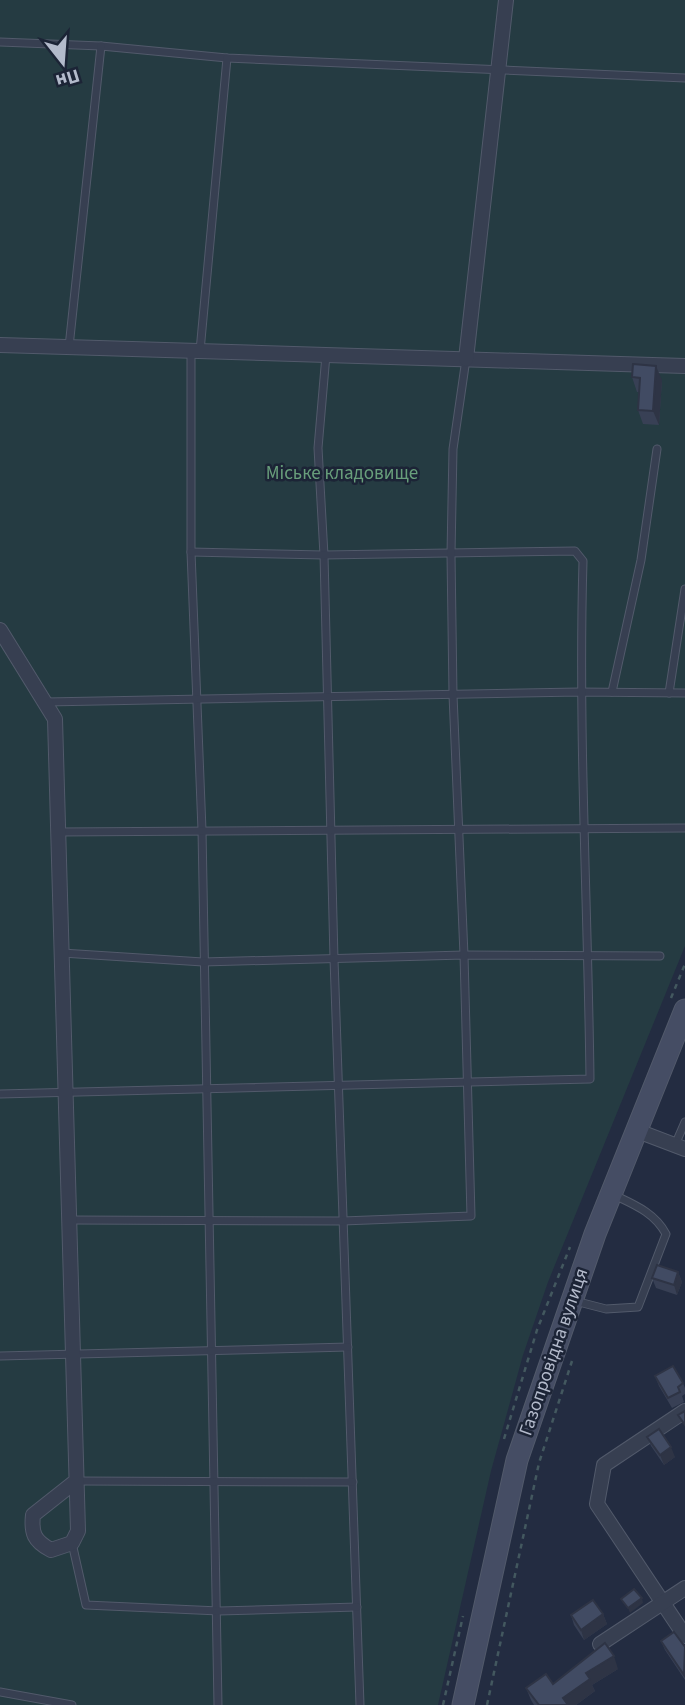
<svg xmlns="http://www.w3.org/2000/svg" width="685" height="1705" font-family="'Source Sans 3',sans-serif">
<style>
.green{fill:#253b42}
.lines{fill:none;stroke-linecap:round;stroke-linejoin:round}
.service-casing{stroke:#525a6b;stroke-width:9}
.minor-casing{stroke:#525a6b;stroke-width:16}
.secondary-casing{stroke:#525a6b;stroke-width:23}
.path{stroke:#43585f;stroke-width:2.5;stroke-dasharray:5 5;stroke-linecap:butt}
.service{stroke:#373f51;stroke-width:7}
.minor{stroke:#373f51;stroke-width:14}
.secondary{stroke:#454d64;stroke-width:21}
.wall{fill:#384055}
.shaded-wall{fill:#2e3445}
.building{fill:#414b63;stroke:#2e3445;stroke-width:2}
.labels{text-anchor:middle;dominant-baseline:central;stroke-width:5;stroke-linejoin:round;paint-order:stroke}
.park-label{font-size:19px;fill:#689e7b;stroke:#1c2436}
.street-label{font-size:19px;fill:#b3bacb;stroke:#1c2436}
</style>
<rect width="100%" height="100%" fill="#232c41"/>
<polygon class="green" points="0,0 685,0 685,946 548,1282 523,1355 491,1471 438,1705 0,1705"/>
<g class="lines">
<defs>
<g id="service">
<polyline points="0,42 101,46 227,58 685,78"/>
<polyline points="69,347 101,46"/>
<polyline points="191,351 191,552 202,830 218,1705"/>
<polyline points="200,351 227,58"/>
<polyline points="326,355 318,448 324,555 334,959 360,1705"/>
<polyline points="612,692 641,560 657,449"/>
<polyline points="669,693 685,589"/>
<polyline points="46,702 579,692 685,693"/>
<polyline points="59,832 685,828"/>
<polyline points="62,953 203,962 464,955 660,956"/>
<path d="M0,1094L590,1079C588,906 578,734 583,561L575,551L324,555L191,552"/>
<polyline points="675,1145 685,1122"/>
<polyline points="70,1220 343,1221 471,1216 464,955 453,695 451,554 453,449 466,359"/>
<path d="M575,1301L606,1309L638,1307L666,1234C655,1213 635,1205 614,1195"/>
<polyline points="0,1356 348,1347"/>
<polyline points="77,1481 353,1482"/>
<polyline points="72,1543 86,1605 219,1611 357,1607"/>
<polyline points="0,1692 72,1705"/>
</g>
<g id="minor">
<polyline points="0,345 685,366"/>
<polyline points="466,359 506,0"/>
<path d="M0,630L55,719L78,1531L72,1543L51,1550C34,1541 31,1533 33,1515L76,1481"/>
<polyline points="635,1130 685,1149"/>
<polyline points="685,1411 604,1465 597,1504 685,1636"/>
<polyline points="600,1644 685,1588"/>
</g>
<polyline id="secondary" points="463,1705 517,1460 595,1234 685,1010"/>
</defs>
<use href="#service" class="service-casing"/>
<use href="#minor" class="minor-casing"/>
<use href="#secondary" class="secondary-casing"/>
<g class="path">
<polyline points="671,998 685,964"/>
<polyline points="504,1439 537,1330 570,1247"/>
<polyline points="443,1705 463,1616"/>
<polyline points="487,1705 539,1463 572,1361"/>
</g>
<use href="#service" class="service"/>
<use href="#minor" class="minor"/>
<use href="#secondary" class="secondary"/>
</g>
<g class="wall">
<polygon points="632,377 662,380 659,425 643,424 638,410 639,392 637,392"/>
<polygon points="678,1272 682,1282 677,1295 656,1288 652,1278"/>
<polygon points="655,1376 683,1383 685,1388 685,1394 682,1396 684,1402 672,1408 659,1386"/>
<polygon points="647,1437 675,1457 664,1465 651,1446"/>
<polygon points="603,1614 607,1624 584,1640 574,1625 571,1615"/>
<polygon points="661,1641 685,1647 685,1680 665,1650"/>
<polygon points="618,1669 592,1685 595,1691 576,1705 534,1705 531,1700 526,1688 553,1684"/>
</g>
<g class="shaded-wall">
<polygon points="656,366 662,380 659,425 653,411"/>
<polygon points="678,1272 682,1282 677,1295 674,1285"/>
<polygon points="671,1447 675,1457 664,1465 660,1455"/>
<polygon points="642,1598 643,1603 630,1613 628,1608"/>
<polygon points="603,1614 607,1624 584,1640 581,1630"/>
<polygon points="614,1656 618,1669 592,1685 595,1691 576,1705 565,1705 563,1698 586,1673"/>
</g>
<g class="building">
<polygon points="633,364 656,366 653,411 638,410 640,378 632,377"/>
<polygon points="657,1265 678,1272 674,1285 652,1278"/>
<polygon points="673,1366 683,1383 678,1387 680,1392 668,1398 655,1376"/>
<polygon points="685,1411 685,1425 678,1415"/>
<polygon points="659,1429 671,1447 660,1455 647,1437"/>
<polygon points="634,1589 642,1598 628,1608 621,1599"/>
<polygon points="593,1600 603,1614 581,1630 571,1615"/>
<polygon points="674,1632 685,1647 684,1675 661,1641"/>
<polygon points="605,1643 614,1656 586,1673 590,1679 563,1698 568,1705 539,1705 526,1688 546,1674 553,1684"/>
</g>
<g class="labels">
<g class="park-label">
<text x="342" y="473">Міське кладовище</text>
</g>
<g class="street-label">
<text transform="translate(554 1352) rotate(-71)">Газопровідна вулиця</text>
</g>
</g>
<g transform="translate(63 63) rotate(163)" stroke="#1c2436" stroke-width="5" paint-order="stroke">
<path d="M0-5L12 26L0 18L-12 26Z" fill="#b3bacb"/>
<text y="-10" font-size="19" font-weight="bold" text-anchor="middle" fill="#b3bacb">Пн</text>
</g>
</svg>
